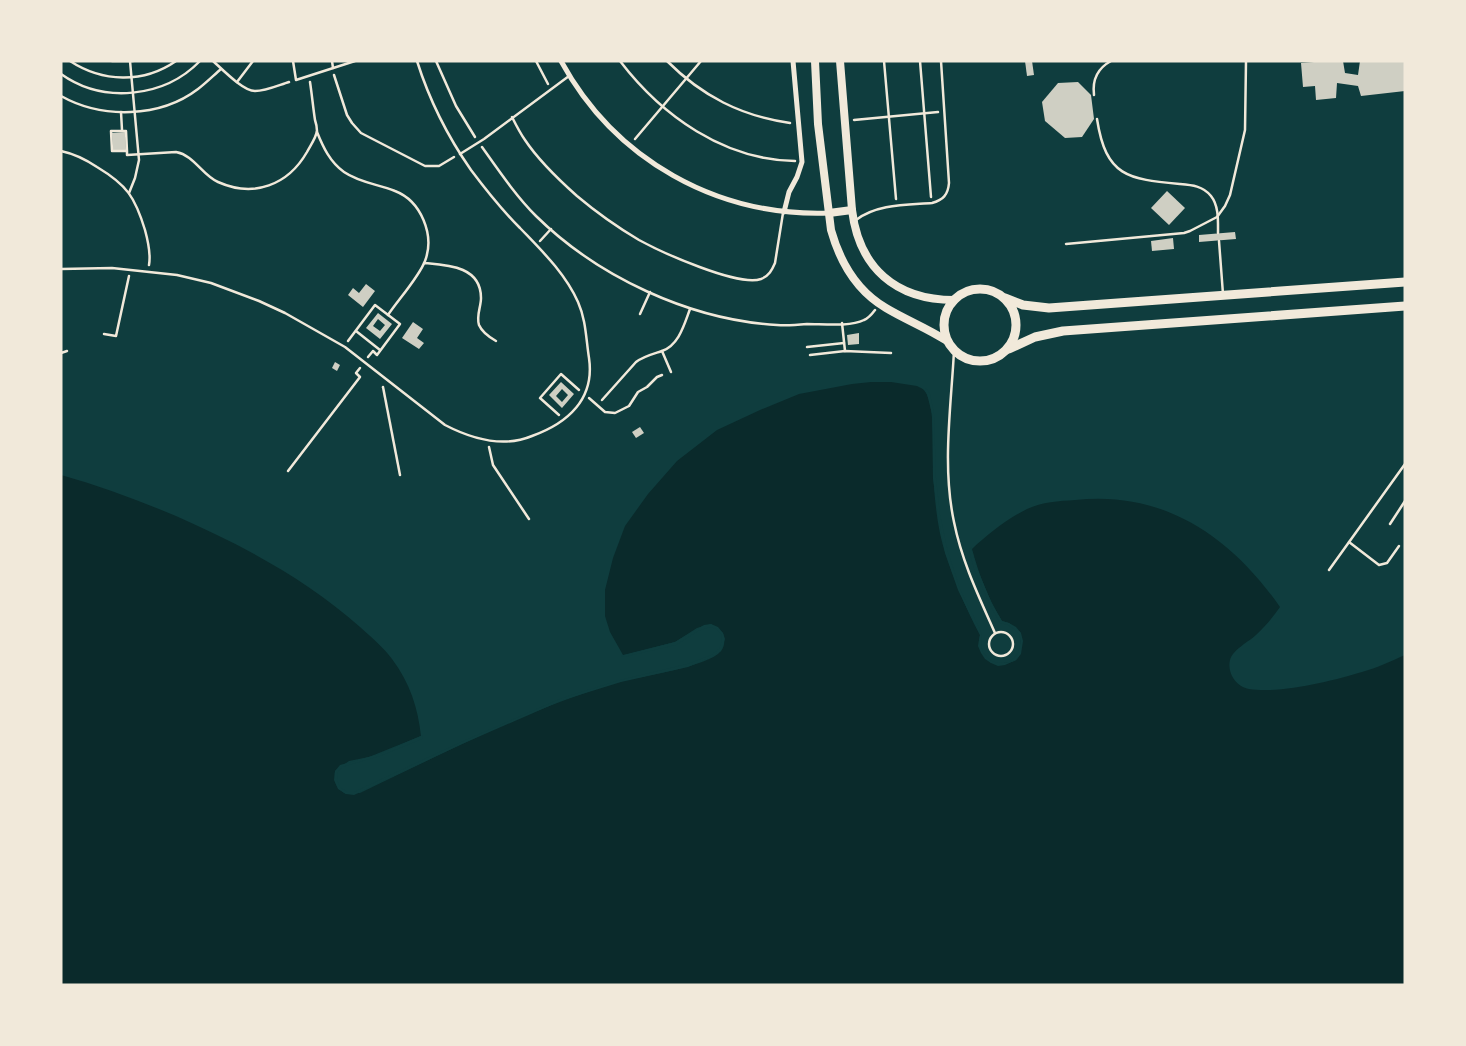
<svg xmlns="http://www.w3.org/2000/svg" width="1466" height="1046" font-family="'Varela Round',sans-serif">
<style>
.water{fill:#0a2a2b}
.pier{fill:#0f3d3e}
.building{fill:#cfcfc3;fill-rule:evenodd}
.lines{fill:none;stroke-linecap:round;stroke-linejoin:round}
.path{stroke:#f1e9da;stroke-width:2.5}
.service{stroke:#f1e9da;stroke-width:2.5}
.minor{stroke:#f1e9da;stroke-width:5}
.secondary{stroke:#f1e9da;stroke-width:8}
.primary{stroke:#f1e9da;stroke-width:9}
</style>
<rect width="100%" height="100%" fill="#0f3d3e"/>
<path class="water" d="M871,382H891L917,386C921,388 924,389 926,393C935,408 933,450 933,468C934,494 937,530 946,555C955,582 966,609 980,635C976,649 982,654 991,663C1020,664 1021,662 1021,633L1009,623L1002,621C988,598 979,575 972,549C988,534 1007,519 1027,509C1042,502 1059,501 1075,500C1164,490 1231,537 1280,607C1273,617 1266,626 1257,634C1249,642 1233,649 1230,660C1227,673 1236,687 1249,689C1280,694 1332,681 1362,672C1377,668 1391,661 1405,655V985H61V475C100,486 138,500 176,516C242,545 306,579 360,627C371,637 383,647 392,659C410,683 418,708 421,736L369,757L349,761L335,771C334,783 336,788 346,794L360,793C444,753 530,708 619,682C641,676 708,667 721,651C725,646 725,639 723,633L711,624L697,628L675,642L623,655L610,632L605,616V590L613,558L625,526L648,494L677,461L717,430L760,410L799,394L852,384Z"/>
<g class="pier">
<polygon points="926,388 930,394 934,414 936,478 940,515 948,552 960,589 982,634 981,645 983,652 987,657 992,661 998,663 1009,662 1014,658 1018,653 1021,641 1019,634 1014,629 1008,625 1000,623 990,605 974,569 969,550 971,547 977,568 992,604 1002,621 1009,623 1016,627 1021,633 1023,641 1021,654 1016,660 1005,665 998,666 991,663 985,659 981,653 978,646 980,635 958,590 945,553 938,516 933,479 932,414 927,394 925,391"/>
<polygon points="711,624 718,627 723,633 725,639 721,651 712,657 688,667 621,682 563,700 462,744 354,795 346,794 338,789 334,780 335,771 340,765 379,754 423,735 422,739 380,756 342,767 338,772 337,780 340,787 347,792 354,792 461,742 562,698 620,680 687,664 711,655 719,649 722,640 721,634 716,629 710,627 698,631 676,645 624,657 621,656 675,642 697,629 704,625"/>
</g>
<g class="building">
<polygon points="1025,61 1032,61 1034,75 1027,76"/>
<polygon points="1327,61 1343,61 1345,73 1358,75 1360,61 1405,61 1405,91 1361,96 1358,86 1337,83 1336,98 1316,100 1315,86 1303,87 1301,63"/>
<polygon points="1078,82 1091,95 1094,119 1082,137 1065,138 1045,121 1042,102 1058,83"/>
<polygon points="125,132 126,150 113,150 112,133"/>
<polygon points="1167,191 1185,208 1169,225 1151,208"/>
<polygon points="1235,232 1236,239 1199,242 1199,235"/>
<polygon points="1173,238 1174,249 1152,251 1151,241"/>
<polygon points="366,284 375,291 363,307 348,295 353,288 359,293"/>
<path d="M378,313L392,324L380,339L366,328ZM378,319L385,325L380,331L373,326Z"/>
<polygon points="413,322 423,329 417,338 424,343 419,349 402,338"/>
<polygon points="859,333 859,344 848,345 847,335"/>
<polygon points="335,362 340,365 337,371 332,368"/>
<path d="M561,382L574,394L562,408L549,395ZM562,389L568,395L562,402L556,396Z"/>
<polygon points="640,427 644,433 636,438 632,432"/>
</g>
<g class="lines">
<g class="path">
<path d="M70,61C102,82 143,84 176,61"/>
<polyline points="112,61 133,61"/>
<path d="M213,61C222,69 243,91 255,91C266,91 279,85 289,82"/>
<polyline points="436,61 456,106 475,137"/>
<polyline points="536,61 548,84"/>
<path d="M620,61C662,116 724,160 795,161"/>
<path d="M667,61C702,96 741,116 790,123"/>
<polyline points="884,61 896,199"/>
<polyline points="920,61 931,197"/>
<path d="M61,74C103,104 164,98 200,61"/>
<polyline points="334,75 347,115 352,123 361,133 425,166 439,166 454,157"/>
<polyline points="237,82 253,61"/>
<path d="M61,96C102,119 160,118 198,89C206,83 214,75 221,69"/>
<polyline points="121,112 122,130"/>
<polyline points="854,120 938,112"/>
<path d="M317,132C323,147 330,162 344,172C360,183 378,184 395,191C421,201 435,235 425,261C419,277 398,300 388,315"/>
<polyline points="635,139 701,61"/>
<path d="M482,147C499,171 516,196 536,216C598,277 690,320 777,325C787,326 797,325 807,324C823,324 850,327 864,320C869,318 872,314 875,310"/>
<path d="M61,151C75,154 85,159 97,167C127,185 135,197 145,230C148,241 151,254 149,265"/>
<path d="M127,151L126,131H111L112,151H127V155L176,152C194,155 202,175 218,182C254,198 288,185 307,152C310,146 316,138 317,131C317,128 316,123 315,120C313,107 312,95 310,82"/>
<polyline points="129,193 135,178 139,160 130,61"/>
<polyline points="540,241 551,229"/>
<path d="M424,263C447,265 481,266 481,298C481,307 476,316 479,325C482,332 489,337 496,341"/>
<polyline points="640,314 650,292"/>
<polyline points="842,323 845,351"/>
<polyline points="356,331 380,350"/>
<polyline points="104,334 116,336 129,276"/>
<polyline points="348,341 375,305 400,324 377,355 373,351 368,357"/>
<polyline points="807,347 844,343"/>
<polyline points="662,351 671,372"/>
<path d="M954,351C951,408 942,466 954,522C962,562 979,597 995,633"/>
<polyline points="61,353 67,351"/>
<polyline points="810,355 845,351 891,353"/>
<polyline points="383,387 400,475"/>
<polyline points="589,398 605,412 615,413 629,406 638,392 647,387 657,377 662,375"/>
<path d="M602,400L636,362C644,356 653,354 662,351C679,345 684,325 690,309"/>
<polyline points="559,415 540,398 561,374 579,390"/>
<polyline points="489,447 493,465 529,519"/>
<polyline points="288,471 360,377 356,373 360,368"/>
<circle cx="1001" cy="644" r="12"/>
</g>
<g class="service">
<polyline points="293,61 296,80 355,61"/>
<polyline points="332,61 333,68"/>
<path d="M1094,95C1092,79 1098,68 1111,61"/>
<path d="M512,117C516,125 520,133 525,140C539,161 559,180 577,196C596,212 617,227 639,240C661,252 738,287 761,279C769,276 772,270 775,263L783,213"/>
<path d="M1097,119C1106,177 1128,179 1180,184C1192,185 1203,186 1211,196C1219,206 1218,221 1218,233"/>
<polyline points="460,154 484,139 569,76"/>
<path d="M856,220C877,204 906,205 932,203C943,200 948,195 949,183L941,61"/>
<polyline points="1219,241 1223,294"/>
<polyline points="1066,244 1184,233 1190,231 1217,217 1225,206 1230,195 1245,130 1246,61"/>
<path d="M61,269L112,268L177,275L211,283L259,301L285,313L345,347L445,425C472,439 503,448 532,436C568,423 595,399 589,358C586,339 586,320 578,302C565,273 542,251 520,228C502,210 486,190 471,170C448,137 429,99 417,61"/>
<polyline points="1390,524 1405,501"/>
<polyline points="1349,542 1379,565 1387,563 1399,546"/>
<polyline points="1329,570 1405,464"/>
</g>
<g class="minor">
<path d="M561,61C615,160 717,217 829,213"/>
<polyline points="784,212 789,192 797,177 802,162 793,61"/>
</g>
<g class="secondary">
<path d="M815,61L818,124L831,230C840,262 857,291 886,308C906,320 927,328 947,341"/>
<path d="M840,61L852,210C859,268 896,300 954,300"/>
<polyline points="829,213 852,210"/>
</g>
<g class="primary">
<circle cx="980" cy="325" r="36"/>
<polyline points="1005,298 1023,305 1049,308 1405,282"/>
<polyline points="1009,349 1035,337 1063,331 1405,306"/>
</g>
</g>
<rect width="1466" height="1046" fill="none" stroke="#f1e9da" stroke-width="125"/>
</svg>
